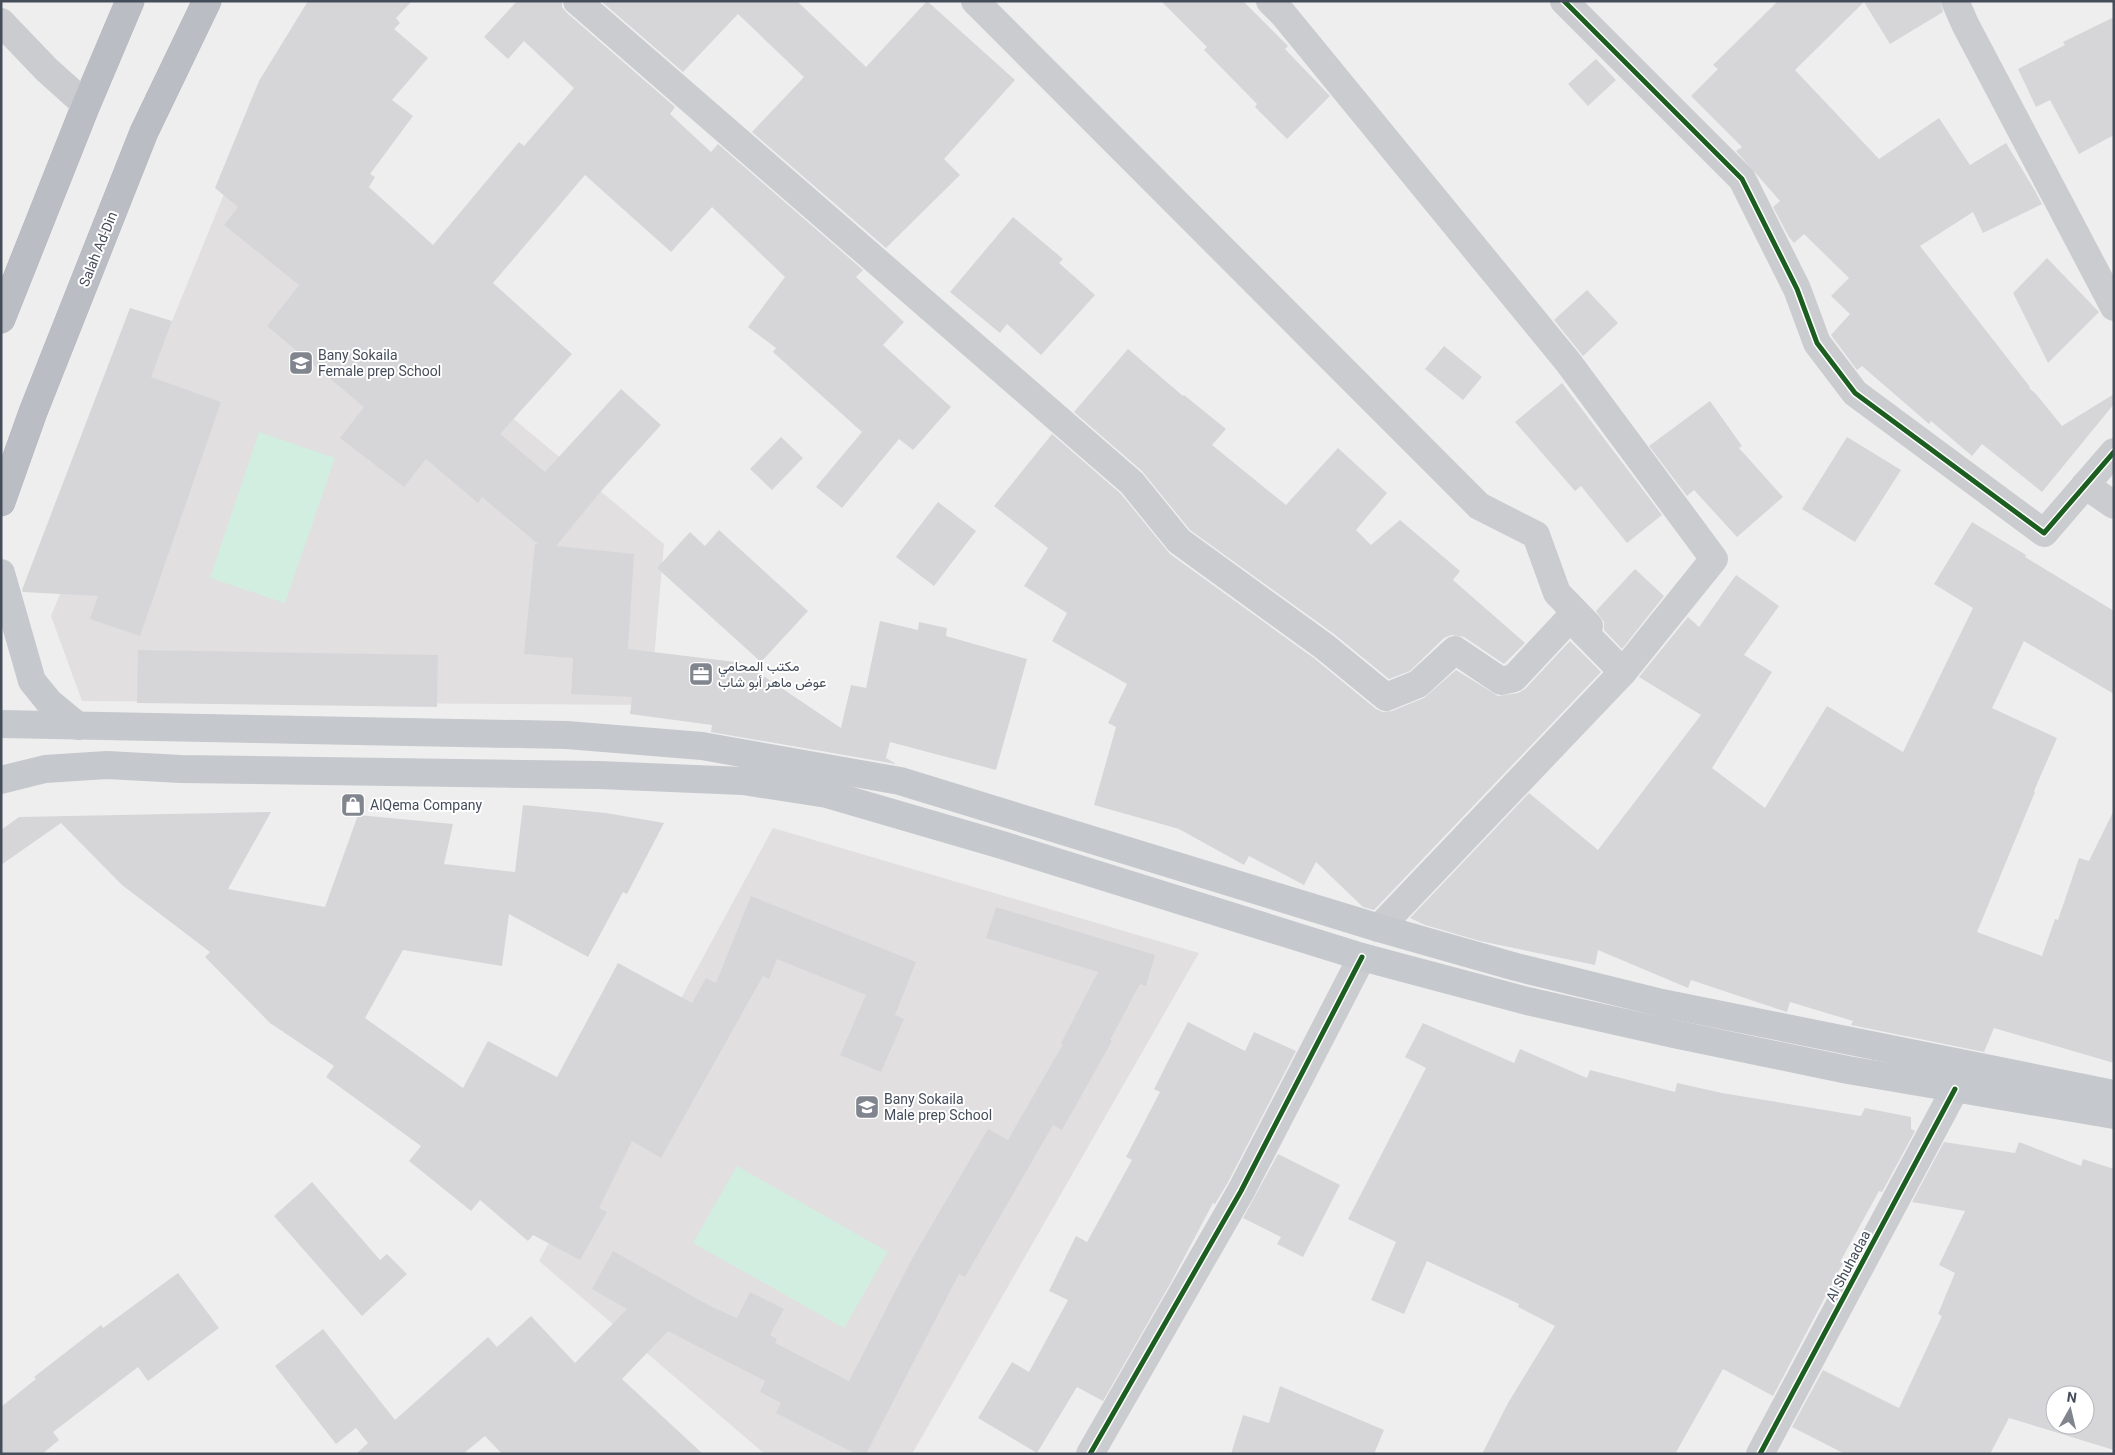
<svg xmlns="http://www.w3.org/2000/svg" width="2115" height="1455" font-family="Roboto,Vazirmatn,sans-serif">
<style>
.education{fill:#e1dfe0}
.green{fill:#d2eee0}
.building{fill:#d6d6d9;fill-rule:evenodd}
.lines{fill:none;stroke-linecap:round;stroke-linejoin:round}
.highway-casing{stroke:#b3b6bd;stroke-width:29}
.minor{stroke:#cacccf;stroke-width:28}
.major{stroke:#c5c8cc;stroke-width:28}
.highway{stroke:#babec4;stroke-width:28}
.cycleway-casing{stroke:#fff;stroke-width:8}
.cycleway{stroke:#1b5e20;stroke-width:5}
.labels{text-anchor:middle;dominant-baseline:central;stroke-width:4;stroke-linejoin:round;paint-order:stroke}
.street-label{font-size:14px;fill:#454d5a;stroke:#fff}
.poi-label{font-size:14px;fill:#454d5a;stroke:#fff;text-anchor:start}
</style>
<rect width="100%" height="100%" fill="#efeeee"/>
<g class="education">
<polygon points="229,182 664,544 650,705 82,701 51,616"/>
<polygon points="773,828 1199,953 912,1454 765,1454 539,1261"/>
</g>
<g class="green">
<polygon points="259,432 335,458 285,603 210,578"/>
<polygon points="737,1166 888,1252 844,1328 693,1243"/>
</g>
<g class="building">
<polygon points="308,1 412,1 396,18 400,23 394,29 428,58 392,100 413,116 370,174 375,177 369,187 433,245 519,142 524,146 574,88 524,41 508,59 484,37 517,1 562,1 562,7 567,13 675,107 670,114 711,152 718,144 863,270 856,277 904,322 883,345 951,407 913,450 899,439 842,508 816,487 862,432 773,352 776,348 748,327 785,277 712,207 671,252 585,175 493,283 572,354 500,434 545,472 621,389 661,425 602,490 556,546 634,554 628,649 744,663 841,728 851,685 866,688 880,621 918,630 919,622 947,628 946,636 1027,659 996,770 890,742 886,758 896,764 711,732 712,725 630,714 632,697 571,694 573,658 524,654 535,544 538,544 482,497 478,503 426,459 404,487 340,438 364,407 267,326 299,285 224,225 238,207 215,188 259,81"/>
<polygon points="601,1 797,1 866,67 927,1 1015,80 944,159 960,175 886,248 752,132 804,77 738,14 683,72"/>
<polygon points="1161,1 1243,1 1288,46 1285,49 1330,96 1287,139 1255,107 1257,104 1204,50 1207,47"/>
<polygon points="1778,1 1940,1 1943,12 1890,44 1864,2 1795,70 1879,159 1939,118 1970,165 2006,143 2034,189 2042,204 1983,233 1973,212 1920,246 2030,387 2029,388 2036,394 2062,426 2114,394 2114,404 2042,492 1982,444 1972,456 1931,421 1929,424 1862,366 1857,370 1831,335 1850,314 1831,296 1849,278 1804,234 1794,243 1789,237 1773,207 1780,201 1736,151 1742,147 1691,96 1718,69 1713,65"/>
<polygon points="2114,17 2114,135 2079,154 2050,100 2036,107 2018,69 2065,45 2063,42"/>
<polygon points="1596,59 1616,80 1588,106 1568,84"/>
<polygon points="1013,217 1063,259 1059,263 1095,295 1041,355 1007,324 1000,333 950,292"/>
<polygon points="2047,258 2099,312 2048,363 2013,293"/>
<polygon points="1587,290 1618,323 1583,356 1554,320"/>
<polygon points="130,308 172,321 151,377 221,402 140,636 90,619 98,596 23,592 22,590"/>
<polygon points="1444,346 1482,377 1463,400 1425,369"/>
<polygon points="1128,349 1183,396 1184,395 1226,429 1212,445 1286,505 1338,448 1387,493 1356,530 1371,545 1400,520 1460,571 1453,580 1525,643 1504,664 1464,637 1451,635 1444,638 1410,671 1389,679 1334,634 1190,530 1142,471 1074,412"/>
<polygon points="1562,383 1662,515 1627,543 1581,486 1575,491 1515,422"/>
<polygon points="1710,401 1742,446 1739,448 1783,497 1737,537 1694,490 1687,496 1649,446"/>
<polygon points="1052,434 1121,494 1170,554 1315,659 1376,709 1383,712 1392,711 1424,698 1456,670 1498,696 1518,693 1525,689 1570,641 1601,672 1374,910 1363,907 1316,862 1304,885 1249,856 1244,865 1179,829 1094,805 1116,727 1108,723 1127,684 1052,641 1067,613 1024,586 1048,548 994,506"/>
<polygon points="781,437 803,458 772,490 750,469"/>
<polygon points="1847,437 1901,470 1855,542 1802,509"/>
<polygon points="938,502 976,531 934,586 896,557"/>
<polygon points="1972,522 2026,555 2025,557 2114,611 2114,694 2024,641 1992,708 2057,738 2034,791 2035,792 1977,932 2042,956 2055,919 2058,920 2079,858 2089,861 2114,810 2114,1063 1994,1028 1984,1052 1851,1025 1853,1021 1790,1002 1787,1012 1691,980 1688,988 1598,950 1595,965 1480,941 1425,925 1410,918 1529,793 1598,850 1701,715 1639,677 1688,617 1699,627 1736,575 1779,606 1744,655 1772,672 1712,768 1765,808 1827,706 1903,752 1973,608 1934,584"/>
<polygon points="719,530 808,611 761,662 657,568 690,532 705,546"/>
<polygon points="1635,569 1664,596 1622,649 1604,630 1604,622 1596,611"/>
<polygon points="138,650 438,655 437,707 137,703"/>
<polygon points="523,805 606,813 664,823 627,894 623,892 588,957 509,914 502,966 403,950 365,1018 463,1088 488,1041 557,1077 618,963 692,1003 706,978 716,983 751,896 916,962 895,1015 904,1019 881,1072 840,1055 866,995 777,959 769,979 763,976 661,1158 632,1141 599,1208 607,1212 580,1260 533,1235 528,1241 480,1200 471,1211 409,1161 421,1146 326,1077 334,1066 270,1023 205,957 210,952 122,885 61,823 1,865 1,830 19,817 271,812 228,889 325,907 358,815 453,824 444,864 515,872"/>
<polygon points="996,907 1155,955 1146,986 1140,984 1110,1040 1112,1041 1062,1130 1053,1125 965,1277 959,1274 866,1454 856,1454 776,1413 781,1403 760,1392 765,1381 668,1331 622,1379 703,1454 502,1454 485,1436 463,1454 356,1454 368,1443 356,1428 336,1444 275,1366 323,1329 395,1420 488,1337 497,1347 531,1316 575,1363 627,1309 592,1289 613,1251 710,1306 737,1318 750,1292 784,1309 770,1335 777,1339 775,1343 849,1381 913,1257 988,1129 1008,1140 1063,1044 1061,1043 1098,972 986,938"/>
<polygon points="1188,1022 1245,1051 1254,1032 1296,1051 1227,1184 1215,1204 1213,1203 1170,1284 1103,1401 1077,1387 1037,1453 978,1418 1012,1362 1029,1372 1068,1300 1049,1291 1076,1236 1087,1242 1132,1160 1126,1157 1160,1092 1154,1089"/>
<polygon points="1423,1023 1514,1063 1520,1049 1587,1078 1590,1070 1675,1092 1677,1083 1722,1093 1861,1116 1865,1108 1911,1117 1911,1129 1915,1131 1882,1192 1879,1191 1840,1262 1843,1263 1773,1396 1723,1369 1675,1454 1482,1454 1508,1403 1555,1326 1518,1307 1519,1304 1427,1261 1404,1314 1371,1300 1396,1242 1348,1219 1426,1068 1405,1057"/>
<path d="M1944,1142L2015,1153L2019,1142L2081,1166L2083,1159L2114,1169V1450L2009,1418L1990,1454H1845L1792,1427L1823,1370L1899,1408L1942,1316L1938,1314L1955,1273L1939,1265L1965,1211L1912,1202ZM2055,1395H2085V1425H2055Z"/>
<polygon points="1278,1154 1340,1185 1303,1257 1277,1244 1281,1237 1243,1218"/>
<polygon points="312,1182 380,1260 387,1254 407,1274 362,1316 274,1216"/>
<polygon points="178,1273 219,1328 148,1381 138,1367 53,1432 59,1440 42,1454 1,1454 1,1407 36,1379 34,1377 101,1325 103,1328"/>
<polygon points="1280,1386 1384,1430 1374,1454 1231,1454 1243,1415 1269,1423"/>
</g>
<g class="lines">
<defs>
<g id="highway">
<polyline points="1,319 86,105 130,1"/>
<polyline points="1,502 33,412 144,132 207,1"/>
</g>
</defs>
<use href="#highway" class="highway-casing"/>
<g class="minor">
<polyline points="577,1 1132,483 1179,541 1325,647 1386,697 1418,684 1455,650 1501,681 1514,678 1570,618 1623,672 1714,559 1568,362 1283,14 1270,1"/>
<polyline points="975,1 1479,506 1536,535 1557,593 1589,626"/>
<polyline points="1564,1 1742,179 1797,289 1817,343 1855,393 2044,533 2114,452"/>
<polyline points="1955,1 1965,24 2114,307"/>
<polyline points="1,22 47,70 86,105"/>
<polyline points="2085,485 2114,505"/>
<polyline points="1379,928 1623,672"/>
<polyline points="1090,1454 1241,1191 1362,957"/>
<polyline points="1760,1454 1955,1089"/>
</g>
<g class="major">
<polyline points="1,573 32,681 49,702 78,726"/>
<polyline points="1,724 567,735 702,746 900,781 1379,928 1516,967 1662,1003 2114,1094"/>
<polyline points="1,780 45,769 107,765 181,769 599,775 743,781 827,794 1002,845 1362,957 1527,1001 1674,1034 1848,1070 2114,1115"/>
</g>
<use href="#highway" class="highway"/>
<defs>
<g id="cycleway">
<polyline points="1564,1 1742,179 1797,289 1817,343 1855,393 2044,533 2114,452"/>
<polyline points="1090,1454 1241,1191 1362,957"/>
<polyline points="1760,1454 1955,1089"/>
</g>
</defs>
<use href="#cycleway" class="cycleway-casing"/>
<use href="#cycleway" class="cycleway"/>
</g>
<defs>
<symbol id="school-square" viewBox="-11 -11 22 22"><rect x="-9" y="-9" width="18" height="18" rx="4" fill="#80858e" stroke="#fff"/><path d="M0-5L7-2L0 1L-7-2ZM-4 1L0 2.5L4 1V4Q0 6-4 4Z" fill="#fff"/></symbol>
<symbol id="office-square" viewBox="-11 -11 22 22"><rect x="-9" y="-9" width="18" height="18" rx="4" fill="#80858e" stroke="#fff"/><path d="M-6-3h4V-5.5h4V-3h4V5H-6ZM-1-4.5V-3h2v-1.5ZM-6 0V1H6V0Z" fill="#fff"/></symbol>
<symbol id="shop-square" viewBox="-11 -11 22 22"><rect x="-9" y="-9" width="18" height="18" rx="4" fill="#80858e" stroke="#fff"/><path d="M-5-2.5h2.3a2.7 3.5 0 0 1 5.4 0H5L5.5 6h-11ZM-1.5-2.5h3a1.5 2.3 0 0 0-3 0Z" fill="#fff"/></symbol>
</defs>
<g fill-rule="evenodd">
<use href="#school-square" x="287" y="349" width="28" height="28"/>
<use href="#office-square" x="687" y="660" width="28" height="28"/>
<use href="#shop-square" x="339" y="791" width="28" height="28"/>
<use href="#school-square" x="853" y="1093" width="28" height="28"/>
</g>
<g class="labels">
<g class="street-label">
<text transform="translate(98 249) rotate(-68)">Salah Ad-Din</text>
<text transform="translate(1848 1266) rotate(-62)">Al Shuhadaa</text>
</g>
<g class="poi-label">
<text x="318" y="355">Bany Sokaila<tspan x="318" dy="16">Female prep School</tspan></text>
<text x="718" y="666">مكتب المحامي<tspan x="718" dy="16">عوض ماهر أبو شاب</tspan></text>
<text x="370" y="805">AlQema Company</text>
<text x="884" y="1099">Bany Sokaila<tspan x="884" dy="16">Male prep School</tspan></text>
</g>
</g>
<rect width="2115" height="1455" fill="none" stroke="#454d5a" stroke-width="5"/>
<g transform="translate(2070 1410) rotate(8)"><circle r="24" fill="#ffffff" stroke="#b5b8bd"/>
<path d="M0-4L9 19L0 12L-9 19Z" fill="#80858e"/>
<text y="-8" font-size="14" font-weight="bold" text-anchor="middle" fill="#454d5a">N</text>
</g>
</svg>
